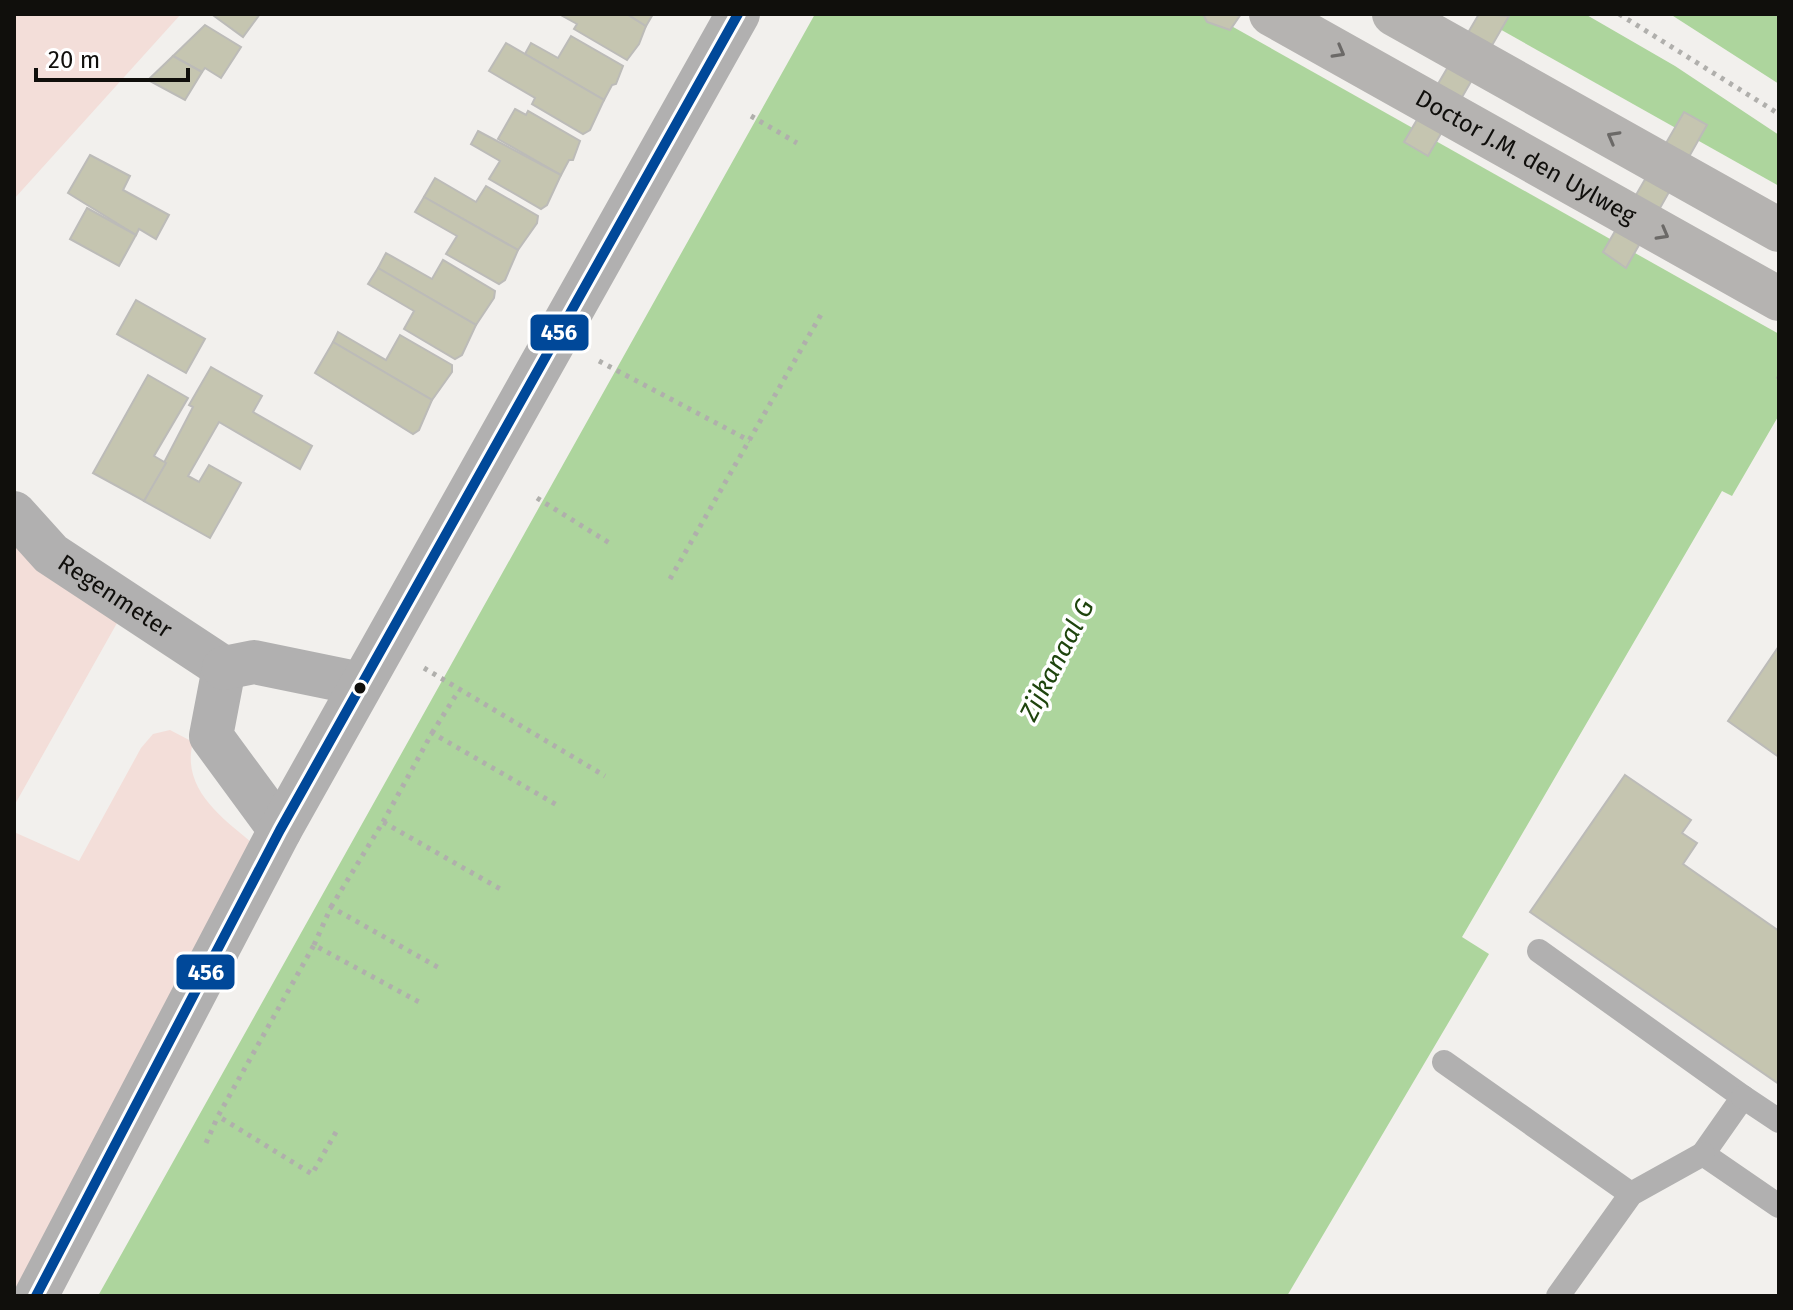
<svg xmlns="http://www.w3.org/2000/svg" width="1793" height="1310" font-family="'Fira Sans',sans-serif">
<style>
.green{fill:#f3ded9}
.water{fill:#add59d}
.pier{fill:#f2f0ed}
.building{fill:#c5c5b0;stroke:#bcbbb8;stroke-width:2}
.lines{fill:none;stroke-linecap:round;stroke-linejoin:round}
.path{stroke:#b0afac;stroke-width:5;stroke-dasharray:4 6;stroke-linecap:butt}
.service{stroke:#b1b0b0;stroke-width:24}
.minor{stroke:#b1b0b0;stroke-width:44}
.primary{stroke:#b5b3b1;stroke-width:44}
.bus-1-casing{stroke:#fff;stroke-width:16}
.bus-1{stroke:#004899;stroke-width:10}
.oneway{stroke:#6b6967}
.bus-dot{fill:#100f0c;stroke:#fff;stroke-width:3}
.labels{text-anchor:middle;dominant-baseline:central;stroke-width:7;stroke-linejoin:round;paint-order:stroke}
.street-label{font-size:24px;fill:#100f0c;stroke:#fff}
.water-label{font-size:26px;font-style:italic;fill:#1e440d;stroke:#fff}
.line-badge{stroke:#fff;stroke-width:3}
.badge-label{font-size:22px;text-anchor:middle;font-weight:bold;fill:#fff}
</style>
<rect width="100%" height="100%" fill="#f2f0ed"/>
<g class="green">
<polygon points="14,14 181,14 14,199"/>
<polygon points="14,539 117,623 14,806"/>
<path d="M170,730L193,742C179,795 234,825 266,855L26,1296H14V832L79,861L141,748L153,734Z"/>
</g>
<polygon class="water" points="815,14 1779,14 1779,415 1732,496 1722,491 1462,937 1489,954 1287,1296 98,1296"/>
<g class="pier">
<polygon points="1210,14 1473,14 1779,186 1779,334"/>
<polygon points="1585,14 1670,14 1779,84 1779,135 1675,66"/>
</g>
<g class="building">
<polygon points="216,14 260,14 243,37 214,16"/>
<polygon points="559,14 627,14 646,26 639,44 627,60 574,29 577,24"/>
<polygon points="627,14 653,14 646,26"/>
<polygon points="1203,14 1241,14 1230,30 1207,22"/>
<polygon points="1479,14 1509,16 1428,156 1404,142"/>
<polygon points="205,25 241,47 221,78 205,68 202,72 173,56"/>
<polygon points="571,36 623,66 616,84 612,85 604,100 525,54 531,43 558,58"/>
<polygon points="506,43 604,100 590,130 583,134 532,104 535,98 489,71"/>
<polygon points="173,56 202,72 185,100 148,80"/>
<polygon points="515,109 526,115 528,111 580,141 573,160 569,160 561,175 498,139"/>
<polygon points="1684,112 1707,125 1626,268 1603,252"/>
<polygon points="478,131 561,175 547,205 541,209 489,179 500,161 471,144"/>
<polygon points="90,155 130,176 123,190 169,215 156,239 139,229 136,235 68,193"/>
<polygon points="435,178 476,202 486,186 538,216 537,223 518,250 424,197"/>
<polygon points="424,197 518,250 505,280 499,284 446,254 457,236 415,212"/>
<polygon points="87,208 136,235 119,266 70,239"/>
<polygon points="386,253 432,279 443,260 495,291 494,298 476,325 378,268"/>
<polygon points="378,268 476,325 462,355 455,359 404,329 414,311 368,284"/>
<polygon points="136,300 205,339 186,373 117,334"/>
<polygon points="338,332 386,360 400,335 452,365 452,372 432,400 333,342"/>
<polygon points="333,342 432,400 419,430 413,434 315,373"/>
<polygon points="211,367 262,396 253,412 312,446 300,469 219,422 188,476 199,482 209,465 241,483 210,538 144,501 193,407 189,405"/>
<polygon points="148,375 188,398 154,456 166,463 144,501 93,473"/>
<polygon points="1779,646 1779,757 1728,721"/>
<polygon points="1625,775 1691,820 1682,833 1697,843 1683,864 1779,931 1779,1084 1530,912"/>
</g>
<g class="lines">
<g class="path">
<polyline points="1619,14 1779,114"/>
<polyline points="751,116 797,143"/>
<polyline points="599,361 750,441"/>
<polyline points="1777,376 1779,377"/>
<polyline points="537,498 611,544"/>
<polyline points="670,579 823,311"/>
<polyline points="424,668 605,776"/>
<polyline points="432,733 456,695"/>
<polyline points="383,822 432,733 557,805"/>
<polyline points="331,907 383,822 502,890"/>
<polyline points="314,945 331,907 441,969"/>
<polyline points="336,1132 312,1174 218,1116 314,945 419,1002"/>
<polyline points="206,1143 218,1116"/>
</g>
<g class="service">
<polyline points="1539,951 1743,1097 1703,1154 1779,1206"/>
<polyline points="1444,1062 1631,1194"/>
<polyline points="1743,1097 1779,1121"/>
<polyline points="1558,1296 1631,1194 1703,1154"/>
</g>
<g class="minor">
<path id="s1" d="M14,513L51,554L224,668"/>
<polyline points="224,668 211,736 280,830"/>
<polyline points="224,668 254,662 361,684"/>
<polyline points="36,1296 280,830 738,14"/>
</g>
<g class="primary">
<path id="s2" d="M1271,14L1779,299"/>
<polyline points="1394,14 1779,230"/>
</g>
<defs>
<polyline id="bus-1" points="36,1296 280,830 738,14"/>
</defs>
<use href="#bus-1" class="bus-1-casing"/>
<use href="#bus-1" class="bus-1"/>
</g>
<defs><path id="oneway-chevron" d="M-2-3.5L2.5 0L-2 3.5" fill="none" stroke-width="1.6" stroke-linecap="round" stroke-linejoin="round" transform="scale(2)"/></defs>
<g class="oneway">
<use href="#oneway-chevron" transform="translate(1339 52) rotate(29)"/>
<use href="#oneway-chevron" transform="translate(1613 137) rotate(-151)"/>
<use href="#oneway-chevron" transform="translate(1663 234) rotate(29)"/>
</g>
<circle class="bus-dot" cx="360" cy="688" r="7"/>
<g class="labels">
<g class="street-label">
<text stroke="none"><textPath href="#s2" startOffset="292">Doctor J.M. den Uylweg</textPath></text>
<text stroke="none"><textPath href="#s1" startOffset="132">Regenmeter</textPath></text>
</g>
<g class="water-label">
<text transform="translate(1057 660) rotate(-63)">Zijkanaal G</text>
</g>
</g>
<g class="line-badge">
<rect x="529" y="313" width="61" height="39" rx="8" fill="#004899"/>
<rect x="175" y="953" width="61" height="38" rx="8" fill="#004899"/>
</g>
<g class="badge-label">
<text x="559" y="340">456</text>
<text x="206" y="980">456</text>
</g>
<rect width="1793" height="1310" fill="none" stroke="#100f0c" stroke-width="32"/>
<path d="M36 68v12h152v-12" fill="none" stroke="#100f0c" stroke-width="4"/>
<text x="48" y="68" font-size="24" fill="#100f0c" stroke="#ffffff" stroke-width="6" paint-order="stroke">20 m</text>
</svg>
